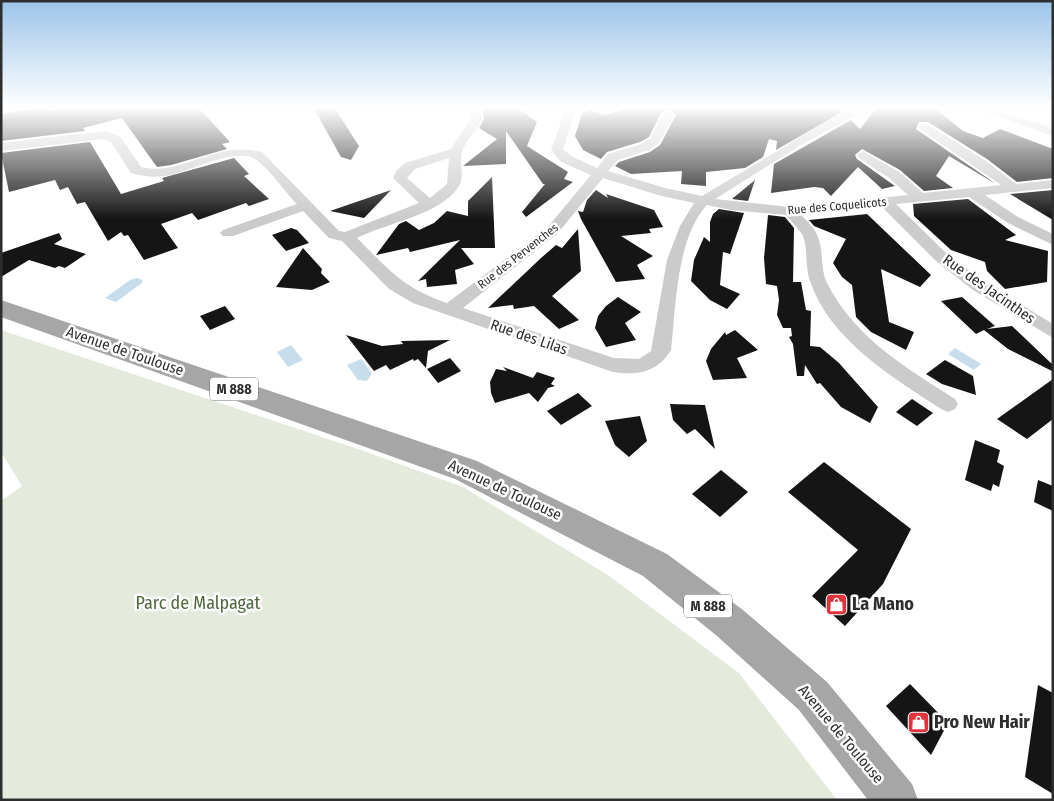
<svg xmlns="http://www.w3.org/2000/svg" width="1054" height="801" font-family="'Fira Sans Condensed',sans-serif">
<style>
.green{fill:#e4ebdc}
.water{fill:#c8ddeb}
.building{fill:#151515}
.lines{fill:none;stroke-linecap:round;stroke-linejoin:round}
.minor{fill:#cbcbcb;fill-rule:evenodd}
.primary{fill:#a6a6a6;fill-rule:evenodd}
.labels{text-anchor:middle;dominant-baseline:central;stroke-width:5;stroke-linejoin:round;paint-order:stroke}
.far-street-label{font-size:12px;fill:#2e2e2e;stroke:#fff}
.shield{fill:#fff;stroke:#6d6d6d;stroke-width:1}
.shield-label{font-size:14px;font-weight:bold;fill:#2e2e2e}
.street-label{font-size:15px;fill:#2e2e2e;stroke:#fff}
.near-park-label{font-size:18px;fill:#50693c;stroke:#fff}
.near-poi-label{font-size:18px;font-weight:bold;fill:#2e2e2e;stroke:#fff;text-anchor:start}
</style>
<rect width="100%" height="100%" fill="#fff"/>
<polygon class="green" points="1,330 361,450 463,487 608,575 739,673 837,800 1,800 1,501 22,486 1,452"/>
<g class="water">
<polygon points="137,278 142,280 142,283 116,302 105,298 130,280"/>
<polygon points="291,345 303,360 288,367 277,352"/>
<polygon points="955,348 981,364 974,370 948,354"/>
<polygon points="361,359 372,373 367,381 358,380 347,365"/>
</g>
<g class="building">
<polygon points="46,107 50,111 67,107 198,107 230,142 222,144 227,149 171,165 157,167 122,118 83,128 85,131 1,141 1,114"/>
<polygon points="313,107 334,107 359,146 351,160 341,157"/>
<polygon points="482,107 516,107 537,122 527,146 568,172 564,179 573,182 526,217 522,212 545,184 543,184 506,131 506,164 463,166 497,139 479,128 484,119"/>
<polygon points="633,107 836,107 842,112 776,150 777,141 769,139 763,157 745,168 706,172 706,186 681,184 682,171 631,174 615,166 619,162 650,152 660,145 676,115 672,110 662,111 649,137 640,142 607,152 601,159 583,150 575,136 582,113 590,110 605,115"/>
<polygon points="877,107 933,107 963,131 983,138 1000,129 1053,149 1053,178 1017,182 987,159 928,122 919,122 916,129 996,184 949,156 936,176 953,188 924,191 900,170 862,149 855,155 857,159 895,186 882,189 858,167 831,196 823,188 814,187 771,193 774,164 851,120 860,129"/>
<polygon points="90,142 121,194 164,181 162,178 234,158 249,174 244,176 269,199 249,206 246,203 198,220 192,213 161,224 178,248 144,260 128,235 124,236 121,232 108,241 85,202 77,204 68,187 60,190 55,180 9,192 1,153"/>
<polygon points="492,177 495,248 461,248 474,264 455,270 457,284 427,287 426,279 418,281 460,240 410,252 408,248 376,255 399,224 406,221 419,230 434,223 447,211 468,216 468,201"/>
<polygon points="755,180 748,201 732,199"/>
<polygon points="391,190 364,218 330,211"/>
<polygon points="596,190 608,198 606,194 654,210 663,227 649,229 651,233 621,236 653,256 637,265 645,279 616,282 581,219 578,211 583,212 587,200"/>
<polygon points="1053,190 1053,220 1010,194"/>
<polygon points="968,199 1016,235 1005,240 1048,251 1047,282 1005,289 987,271 985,262 951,250 914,216 913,204"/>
<polygon points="719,209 744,213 730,254 723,252 720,285 740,294 727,309 710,300 691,281 694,260 704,237 710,242 710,222 713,214"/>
<polygon points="867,214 931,275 920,287 881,269 889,322 914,332 906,350 871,332 856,317 852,285 842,277 833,263 846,239 814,226 809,220"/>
<polygon points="768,215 785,217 794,228 793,282 801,282 806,310 811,311 810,346 820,347 839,363 878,407 870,423 841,407 820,383 817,384 805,365 804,376 797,376 793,344 789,337 792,336 791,328 783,328 777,315 779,300 777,286 766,284 764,258"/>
<polygon points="291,228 297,230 309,243 286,251 272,235"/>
<polygon points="578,229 581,271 552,296 579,320 559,329 534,306 514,309 513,305 488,308 541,258 556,245 562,248"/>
<polygon points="59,233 62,239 54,244 86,254 65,268 59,266 55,268 29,260 1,277 1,253"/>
<polygon points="303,248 322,269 321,273 330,282 312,290 276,287"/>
<polygon points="618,297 641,312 625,323 636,340 606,347 595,328 598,316 606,306"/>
<polygon points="962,297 995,326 987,329 1012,326 1053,365 1052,371 1008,349 984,330 976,334 941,301"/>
<polygon points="225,306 235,319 210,330 200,316"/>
<polygon points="735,330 758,350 737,358 747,378 713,380 706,361 711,349 725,332 726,335"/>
<polygon points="346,335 382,346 403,344 401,341 450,340 428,351 426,368 418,359 414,361 413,359 390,370 386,365 374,371"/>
<polygon points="450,358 461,371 438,383 427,369"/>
<polygon points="945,360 973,376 976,395 942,384 926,374"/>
<polygon points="503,367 533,378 537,372 555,378 551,384 555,386 548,388 538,402 529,393 495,403 491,393 490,382 496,369 507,371"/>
<polygon points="1053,379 1053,419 1027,439 997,419"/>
<polygon points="578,393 592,406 561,425 547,411"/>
<polygon points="912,399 933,413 917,426 896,412"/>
<polygon points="670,404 705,405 715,449 695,429 687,434 673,420"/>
<polygon points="640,416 647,441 629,457 615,445 605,421"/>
<polygon points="975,440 1000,450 997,462 1004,466 999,487 993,484 991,491 965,480"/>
<polygon points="824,462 911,529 883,584 845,626 812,596 858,550 788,492"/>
<polygon points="721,470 748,492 720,517 692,494"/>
<polygon points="1038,480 1053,486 1053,511 1034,502"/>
<polygon points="910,684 948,723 931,755 886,706"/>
<polygon points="1038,685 1053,693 1053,794 1025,777"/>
</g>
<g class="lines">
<g class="minor">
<path d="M470,107H480L482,119C477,131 465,140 462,152C459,164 465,176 459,186C441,215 386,223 357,238C389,270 403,288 447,303L547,228L591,175L561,162L551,150L566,107H577L563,149L571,156L597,168L608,154L641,144L650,138L664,112H672L674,114L659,143L649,150L618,160L608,171L665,188L702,196L829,120L856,107H869L868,109L806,142L715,199L790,207L908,195L889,178L859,158L857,155L863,151L899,172L923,193L1001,185L917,127L919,124H927L986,161L1016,184L1053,180V188L985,195L1018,217L1053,234V245L1008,223L969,197L896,204L948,255L985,282L1053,324V338L973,290L936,261L881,206L800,214C806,220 814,227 817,235C824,249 820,269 827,283C855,338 905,367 955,399L958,404L955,409L948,412L941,409C892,377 830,340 810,281C805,267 808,249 803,236C799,229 791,221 786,215L731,210L707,205C676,238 676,307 671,350C658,372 637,376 613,372L413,303L389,289L342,241L329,238L303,211L233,236H223L220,233L223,230L297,204C284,191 269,168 255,159C236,146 187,173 166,176C153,178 143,176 131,173L111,142L104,139L1,151V143L105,131L120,136L141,167C184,177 213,140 262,152L339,231L345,232L419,203L393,178L396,171L405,163L451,149L470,119ZM449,158L447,184L430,198L407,178L415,169ZM603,178L658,195L694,203L680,226L667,260L651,351L639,359L614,358L463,308L557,234Z"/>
<polygon points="971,107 987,107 1053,128 1053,136"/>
</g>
<polygon class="primary" points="1,300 477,461 667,554 743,610 827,682 912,784 918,800 868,800 799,710 717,636 643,576 455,479 1,317"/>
</g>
<linearGradient id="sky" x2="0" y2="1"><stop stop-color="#9bc4e9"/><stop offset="0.49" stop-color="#fff"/><stop offset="1" stop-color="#fff" stop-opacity="0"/></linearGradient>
<rect width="1054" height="219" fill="url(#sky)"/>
<defs>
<symbol id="shop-square" viewBox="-11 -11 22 22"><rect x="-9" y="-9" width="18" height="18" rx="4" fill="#e1343d" stroke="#fff"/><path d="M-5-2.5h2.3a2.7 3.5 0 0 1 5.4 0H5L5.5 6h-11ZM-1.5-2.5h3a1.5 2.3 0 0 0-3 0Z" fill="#fff"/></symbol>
</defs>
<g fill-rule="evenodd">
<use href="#shop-square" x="824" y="592" width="25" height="25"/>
<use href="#shop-square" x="906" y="710" width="25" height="25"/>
</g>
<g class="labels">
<g class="far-street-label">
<text transform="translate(837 206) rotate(-5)">Rue des Coquelicots</text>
<text transform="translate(518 256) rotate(-38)">Rue des Pervenches</text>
</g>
<g class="shield">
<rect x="210" y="377.5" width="48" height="23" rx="4"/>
<rect x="684" y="594.5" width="48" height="23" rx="4"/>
</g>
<g class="shield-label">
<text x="234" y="389">M 888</text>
<text x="708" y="606">M 888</text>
</g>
<g class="street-label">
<text transform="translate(989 289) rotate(35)">Rue des Jacinthes</text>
<text transform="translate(529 337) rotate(19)">Rue des Lilas</text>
<text transform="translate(125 351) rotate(19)">Avenue de Toulouse</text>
<text transform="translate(505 490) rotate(25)">Avenue de Toulouse</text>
<text transform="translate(841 734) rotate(50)">Avenue de Toulouse</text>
</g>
<g class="near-park-label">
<text x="198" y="603">Parc de Malpagat</text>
</g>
<g class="near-poi-label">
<text x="852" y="604">La Mano</text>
<text x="934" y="722">Pro New Hair</text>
</g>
</g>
<rect width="1054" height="801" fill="none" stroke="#2e2e2e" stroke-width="5"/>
</svg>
